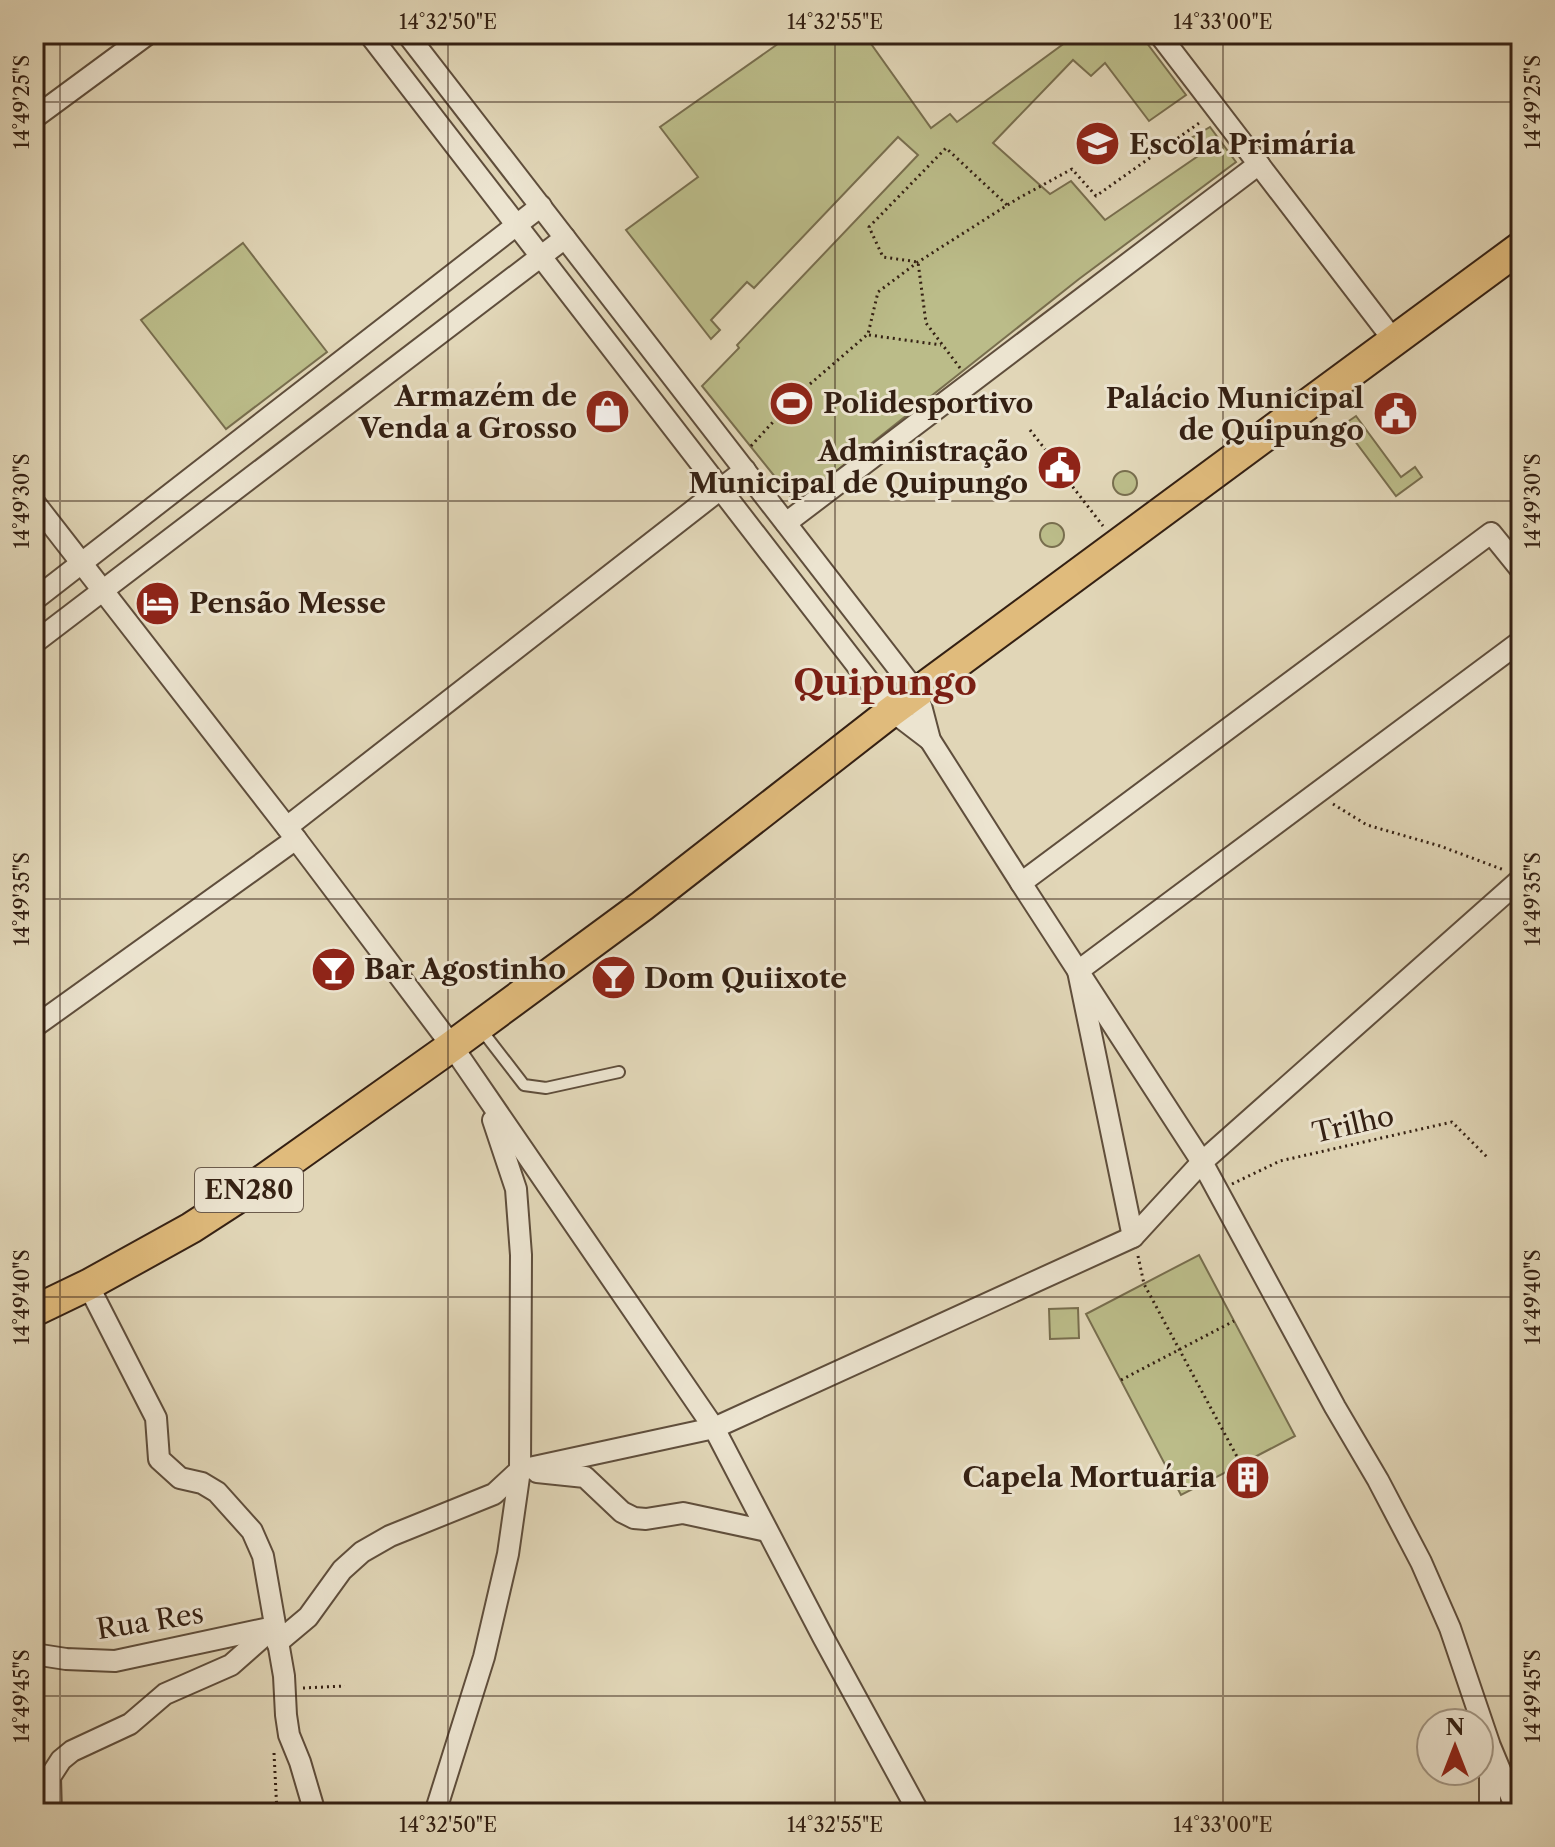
<svg xmlns="http://www.w3.org/2000/svg" width="1555" height="1847" font-family="'Libre Caslon Text',serif">
<style>
.green{fill:#bbbc89;stroke:#786e4e;stroke-width:2}
.lines{fill:none;stroke-linecap:round;stroke-linejoin:round}
.service-casing{stroke:#5f4e3c;stroke-width:14}
.minor-casing{stroke:#5f4e3c;stroke-width:24}
.primary-casing{stroke:#342013;stroke-width:34}
.path{stroke:#342013;stroke-width:3;stroke-dasharray:2 4;stroke-linecap:butt}
.service{stroke:#ece4d0;stroke-width:10}
.minor{stroke:#ece4d0;stroke-width:20}
.primary{stroke:#e0bb7c;stroke-width:30}
.ticks{fill:none;stroke:#342013;stroke-width:2;stroke-opacity:0.45}
.labels{text-anchor:middle;dominant-baseline:central;stroke-width:6;stroke-linejoin:round;paint-order:stroke}
.shield{fill:#ece4d0;stroke:#6b5b4c;stroke-width:2}
.shield-label{font-size:26px;font-weight:bold;fill:#342013}
.poi-label{font-size:28px;font-weight:bold;fill:#342013;stroke:#ece4d0;text-anchor:start}
.street-label{font-size:28px;fill:#342013;stroke:#ece4d0}
.district-label{font-size:36px;font-weight:bold;fill:#7a1f14;stroke:#ece4d0}
.neatline{fill:none;stroke:#342013;stroke-width:3}
.ticks-label{font-size:20px;text-anchor:middle;fill:#342013}
</style>
<rect width="100%" height="100%" fill="#e1d6b7"/>
<filter id="stains"><feTurbulence type="fractalNoise" baseFrequency=".0025" numOctaves="4"/><feColorMatrix values="0 0 0 0 .2 0 0 0 0 .09 0 0 0 0 .02 0 0 0 .5 -.17"/></filter>
<radialGradient id="worn" r=".72"><stop offset=".6" stop-color="#630" stop-opacity="0"/><stop offset="1" stop-color="#630" stop-opacity=".3"/></radialGradient>
<g class="green">
<polygon points="792,34 864,34 931,128 950,114 957,122 1077,34 1140,34 1186,95 1149,121 1105,63 1091,76 1073,60 993,143 1050,194 1071,181 1105,220 1198,156 1186,141 1210,127 1236,162 1079,279 796,503 702,386 739,348 737,345 918,155 898,137 754,288 747,282 711,320 720,330 711,339 626,230 698,177 660,127"/>
<polygon points="243,243 327,352 226,429 141,320"/>
<polygon points="1356,416 1401,477 1415,467 1422,477 1396,496 1343,425"/>
<circle cx="1125" cy="483" r="12"/>
<circle cx="1052" cy="535" r="12"/>
<polygon points="1199,1255 1295,1436 1249,1460 1262,1484 1245,1493 1232,1469 1181,1495 1086,1314"/>
<polygon points="1078,1308 1079,1338 1050,1339 1049,1309"/>
</g>
<g class="lines">
<defs>
<polyline id="service" points="480,1028 524,1085 546,1088 619,1072"/>
<g id="minor">
<polyline points="369,34 892,711 930,740"/>
<polyline points="407,34 918,694 930,740 1021,883 1491,533 1521,570"/>
<polyline points="1159,34 1395,342"/>
<polyline points="34,118 148,34"/>
<polyline points="34,502 296,839 452,1046 714,1428 823,1637 919,1813"/>
<polyline points="786,523 1259,164"/>
<polyline points="34,600 541,206"/>
<polyline points="34,643 565,238"/>
<polyline points="287,827 745,470"/>
<polyline points="1021,883 1202,1162 1335,1407 1378,1480 1421,1562 1450,1628 1490,1746 1518,1813"/>
<polyline points="34,1027 296,839"/>
<polyline points="1133,1237 1078,971 1521,641"/>
<polyline points="88,1285 156,1418 159,1459 180,1478 202,1483 217,1492 252,1531 263,1556 284,1676 286,1715 289,1735 300,1762 315,1813"/>
<polyline points="537,1472 585,1477 622,1512 634,1518 646,1519 683,1513 767,1531"/>
<polyline points="277,1643 308,1617 342,1570 362,1552 390,1536 494,1494 520,1470 714,1428 1133,1237 1202,1162 1521,879"/>
<polyline points="34,1654 66,1659 115,1661 274,1627"/>
<polyline points="51,1813 50,1777 61,1760 72,1751 130,1724 165,1694 231,1665 274,1627"/>
<polyline points="435,1813 484,1657 508,1554 520,1470 521,1255 516,1189 493,1120"/>
<polyline points="1490,1813 1490,1758"/>
</g>
<polyline id="primary" points="34,1311 88,1285 191,1228 245,1193 452,1046 642,906 892,711 1521,247"/>
</defs>
<use href="#service" class="service-casing"/>
<use href="#minor" class="minor-casing"/>
<use href="#primary" class="primary-casing"/>
<g class="path">
<polyline points="869,335 941,345"/>
<polyline points="960,368 926,323 918,262 883,257 869,227 946,148 1007,205"/>
<polyline points="810,384 868,334 878,292 918,262 1017,199 1072,169 1096,196 1202,121"/>
<polyline points="1030,430 1048,453"/>
<polyline points="751,446 773,422"/>
<polyline points="1069,482 1103,526"/>
<polyline points="1333,804 1367,825 1440,846 1504,870"/>
<polyline points="1232,1184 1280,1161 1452,1122 1488,1158"/>
<polyline points="1138,1256 1144,1284 1241,1464"/>
<polyline points="1121,1380 1234,1321"/>
<polyline points="303,1688 345,1686"/>
<polyline points="274,1753 277,1813"/>
</g>
<use href="#service" class="service"/>
<use href="#minor" class="minor"/>
<use href="#primary" class="primary"/>
</g>
<path class="ticks" d="M60,34V1813M448,34V1813M835,34V1813M1223,34V1813M34,102H1521M34,501H1521M34,899H1521M34,1297H1521M34,1696H1521"/>
<defs>
<symbol id="school-disc" viewBox="-11 -11 22 22"><circle r="9.5" fill="#8f2418" stroke="#ece4d0"/><path d="M0-5L7-2L0 1L-7-2ZM-4 1L0 2.5L4 1V4Q0 6-4 4Z" fill="#fff"/></symbol>
<symbol id="stadium-disc" viewBox="-11 -11 22 22"><circle r="9.5" fill="#8f2418" stroke="#ece4d0"/><path d="M0-5a6.5 5 0 1 0 0 10a6.5 5 0 1 0 0-10ZM-3.5-1.8h7v3.6h-7Z" fill="#fff"/></symbol>
<symbol id="shop-disc" viewBox="-11 -11 22 22"><circle r="9.5" fill="#8f2418" stroke="#ece4d0"/><path d="M-5-2.5h2.3a2.7 3.5 0 0 1 5.4 0H5L5.5 6h-11ZM-1.5-2.5h3a1.5 2.3 0 0 0-3 0Z" fill="#fff"/></symbol>
<symbol id="civic-disc" viewBox="-11 -11 22 22"><circle r="9.5" fill="#8f2418" stroke="#ece4d0"/><path d="M-.6-6.5H3V-4.5H.6V-3L4-1V1h2V6H-6V1h2V-1L-.6-3ZM-1.2 2.5V6h2.4V2.5Z" fill="#fff"/></symbol>
<symbol id="hotel-disc" viewBox="-11 -11 22 22"><circle r="9.5" fill="#8f2418" stroke="#ece4d0"/><path d="M-6-4.5h1.5V1H6V5H4.5V3h-9V5H-6ZM-4 0a1.8 1.8 0 1 1 3.6 0ZM.5 0V-2.5h3Q6-2.5 6 0Z" fill="#fff"/></symbol>
<symbol id="bar-disc" viewBox="-11 -11 22 22"><circle r="9.5" fill="#8f2418" stroke="#ece4d0"/><path d="M-6-5H6L.8 .8V4.5H3.5V6h-7V4.5H-.8V.8Z" fill="#fff"/></symbol>
<symbol id="building-disc" viewBox="-11 -11 22 22"><circle r="9.5" fill="#8f2418" stroke="#ece4d0"/><path d="M-4-6H4V6H1V3H-1V6H-4ZM-2.5-4.3h1.7v1.8h-1.7ZM.8-4.3h1.7v1.8H.8ZM-2.5-1h1.7V.8h-1.7ZM.8-1h1.7V.8H.8Z" fill="#fff"/></symbol>
</defs>
<g fill-rule="evenodd">
<use href="#school-disc" x="1072" y="118" width="51" height="51"/>
<use href="#stadium-disc" x="766" y="378" width="51" height="51"/>
<use href="#shop-disc" x="582" y="386" width="51" height="51"/>
<use href="#civic-disc" x="1370" y="388" width="51" height="51"/>
<use href="#civic-disc" x="1034" y="442" width="51" height="51"/>
<use href="#hotel-disc" x="132" y="578" width="51" height="51"/>
<use href="#bar-disc" x="308" y="944" width="51" height="51"/>
<use href="#bar-disc" x="588" y="952" width="51" height="51"/>
<use href="#building-disc" x="1222" y="1452" width="51" height="51"/>
</g>
<g class="labels">
<rect class="shield" x="195" y="1168" width="108" height="44" rx="6"/>
<g class="shield-label">
<text x="249" y="1190">EN280</text>
</g>
<g class="poi-label">
<text x="1129" y="144">Escola Primária</text>
<text x="577" y="396" text-anchor="end">Armazém de<tspan x="577" dy="32">Venda a Grosso</tspan></text>
<text x="1364" y="398" text-anchor="end">Palácio Municipal<tspan x="1364" dy="32">de Quipungo</tspan></text>
<text x="823" y="403">Polidesportivo</text>
<text x="1028" y="451" text-anchor="end">Administração<tspan x="1028" dy="32">Municipal de Quipungo</tspan></text>
<text x="189" y="603">Pensão Messe</text>
<text x="364" y="969">Bar Agostinho</text>
<text x="644" y="978">Dom Quiixote</text>
<text x="1216" y="1477" text-anchor="end">Capela Mortuária</text>
</g>
<g class="street-label">
<text transform="translate(1353 1124) rotate(-13)">Trilho</text>
<text transform="translate(150 1621) rotate(-9)">Rua Res</text>
</g>
<g class="district-label">
<text x="885" y="682">Quipungo</text>
</g>
</g>
<rect width="1555" height="1847" fill="none" stroke="#e1d6b7" stroke-width="88"/>
<g transform="translate(1455 1747)"><circle r="38" fill="#ece4d0" stroke="#a29684" stroke-width="2"/>
<path d="M0-6L14 30L0 20L-14 30Z" fill="#8f2418"/>
<text y="-12" font-size="22" font-weight="bold" text-anchor="middle" fill="#342013">N</text>
</g>
<rect x="44" y="44" width="1467" height="1759" class="neatline"/>
<g class="ticks-label">
<text x="448" y="29">14°32'50"E</text>
<text x="835" y="29">14°32'55"E</text>
<text x="1223" y="29">14°33'00"E</text>
<text transform="translate(22 102) rotate(-90)" y="7">14°49'25"S</text>
<text transform="translate(1533 102) rotate(-90)" y="7">14°49'25"S</text>
<text transform="translate(22 501) rotate(-90)" y="7">14°49'30"S</text>
<text transform="translate(1533 501) rotate(-90)" y="7">14°49'30"S</text>
<text transform="translate(22 899) rotate(-90)" y="7">14°49'35"S</text>
<text transform="translate(1533 899) rotate(-90)" y="7">14°49'35"S</text>
<text transform="translate(22 1297) rotate(-90)" y="7">14°49'40"S</text>
<text transform="translate(1533 1297) rotate(-90)" y="7">14°49'40"S</text>
<text transform="translate(22 1696) rotate(-90)" y="7">14°49'45"S</text>
<text transform="translate(1533 1696) rotate(-90)" y="7">14°49'45"S</text>
<text x="448" y="1832">14°32'50"E</text>
<text x="835" y="1832">14°32'55"E</text>
<text x="1223" y="1832">14°33'00"E</text>
</g>
<rect width="100%" height="100%" filter="url(#stains)"/>
<rect width="100%" height="100%" fill="url(#worn)"/>
</svg>
